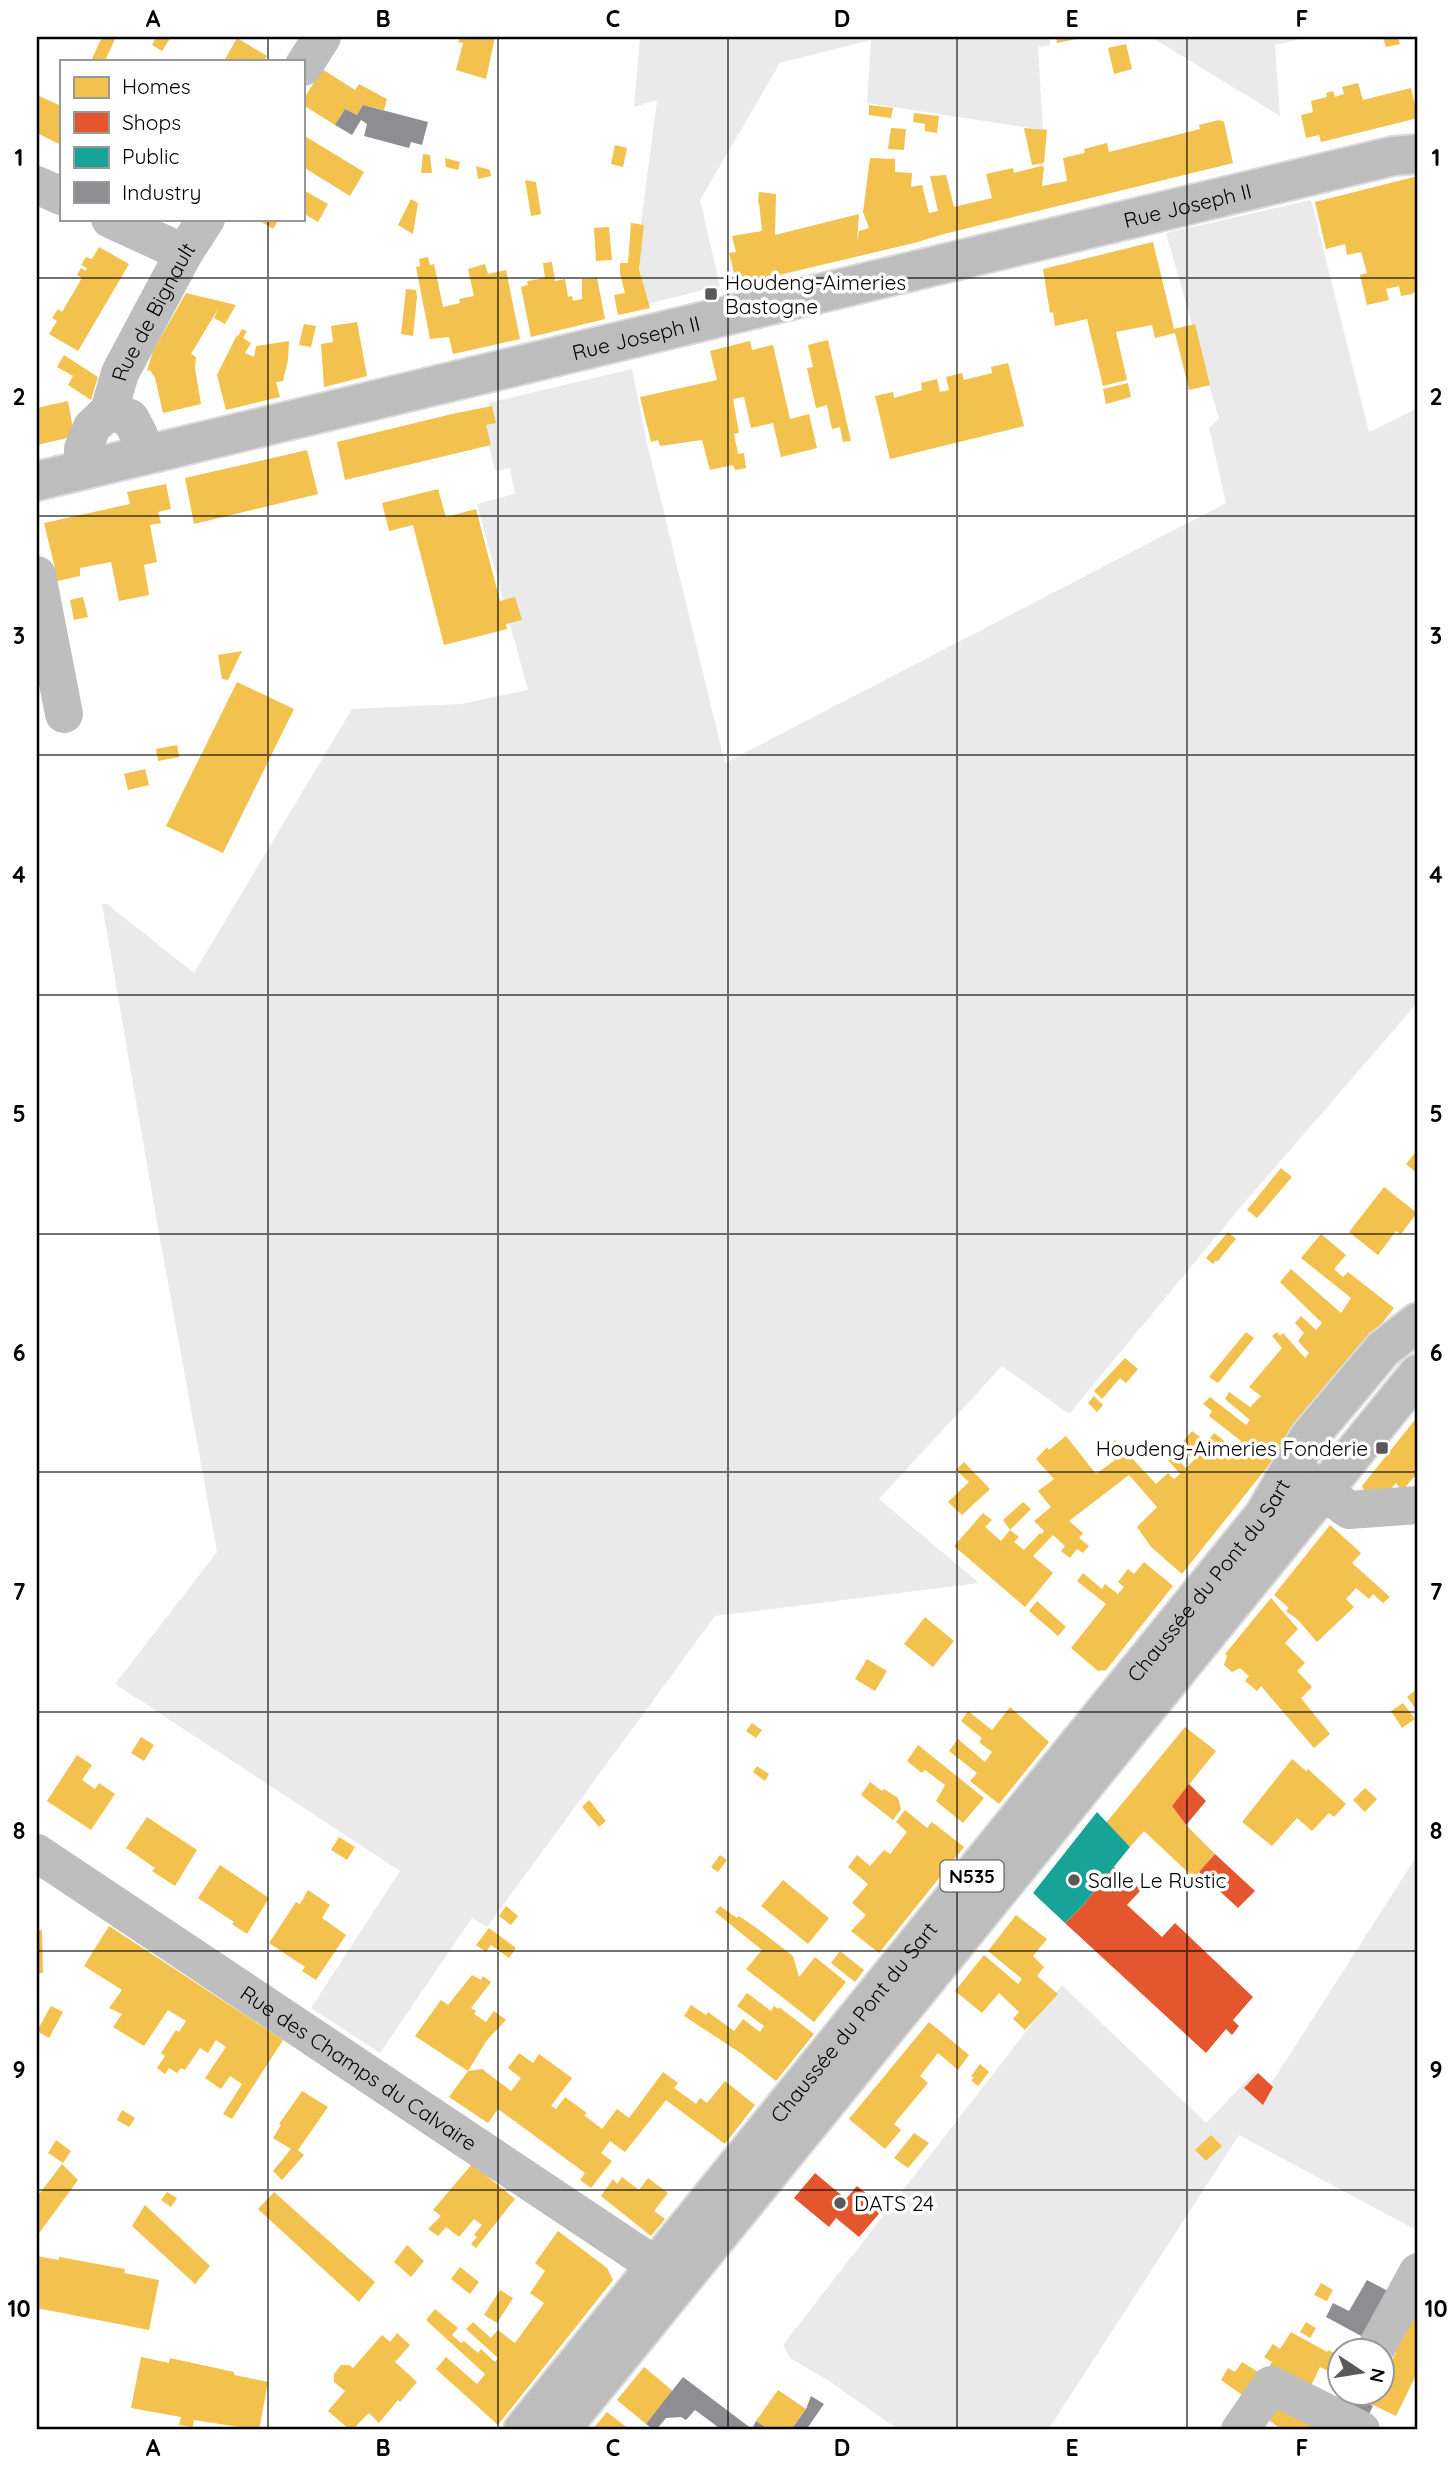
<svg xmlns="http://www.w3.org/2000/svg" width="1455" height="2467" font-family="Quicksand,sans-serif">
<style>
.green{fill:#eaeaea}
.homes{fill:#f2c14e}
.shops{fill:#e4572e}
.public{fill:#17a398}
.industry{fill:#8d8d92}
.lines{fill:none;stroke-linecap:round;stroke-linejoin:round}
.major-casing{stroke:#dbdbdb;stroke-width:42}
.minor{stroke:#bebebe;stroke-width:38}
.major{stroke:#bdbdbd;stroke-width:38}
.grid{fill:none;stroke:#000;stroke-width:2;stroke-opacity:0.55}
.poi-dot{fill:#595959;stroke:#fff;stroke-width:2.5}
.labels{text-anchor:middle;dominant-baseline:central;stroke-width:7;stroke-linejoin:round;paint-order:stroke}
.shield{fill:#fff;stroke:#4c4c4c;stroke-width:2}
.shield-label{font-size:19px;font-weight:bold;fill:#000}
.street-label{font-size:21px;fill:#000;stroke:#fff}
.poi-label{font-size:21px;fill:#000;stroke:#fff;text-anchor:start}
.neatline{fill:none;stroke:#000;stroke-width:2.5}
.grid-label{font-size:23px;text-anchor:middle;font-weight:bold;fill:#000}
</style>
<rect width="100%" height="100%" fill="#fff"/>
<g class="green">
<polygon points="640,37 1050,37 1050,45 1038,47 1043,130 867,103 871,40 780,63 700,200 720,286 647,304 639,266 641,223 657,100 634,107"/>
<polygon points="1151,37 1308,37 1275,45 1280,116"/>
<polygon points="1311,200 1369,432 1418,408 1418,1002 1239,1209 1069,1414 1002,1366 879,1499 979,1583 715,1616 487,1927 472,1918 380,2053 311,2008 400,1871 115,1684 217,1552 156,1217 102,904 107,904 194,973 352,709 460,704 528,690 477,504 515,494 510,468 495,471 484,424 492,422 488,403 632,369 646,439 725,763 1226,503 1209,428 1219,419 1166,233"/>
<polygon points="1418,1854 1418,2231 1239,2135 1048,2430 899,2430 829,2381 790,2358 783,2345 1062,1985 1206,2123 1254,2073 1269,2087"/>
</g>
<g class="homes">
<polygon points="102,37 115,39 105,61 91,61"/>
<polygon points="156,37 171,37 162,51 152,45"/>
<polygon points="460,37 495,37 486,79 456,70 463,43 458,42"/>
<polygon points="1056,37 1080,37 1081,38 1057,43"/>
<polygon points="1383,37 1398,37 1400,44 1386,47"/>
<polygon points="237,38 267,56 263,61 224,61"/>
<polygon points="1126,44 1132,69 1114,74 1108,48"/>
<polygon points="322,69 355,90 359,84 387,99 384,110 363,105 357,115 345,109 335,125 303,105 303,100"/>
<polygon points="1358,83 1363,100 1411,88 1418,118 1321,142 1319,135 1306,138 1301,115 1313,112 1311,101 1327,97 1326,93 1333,91 1335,97 1344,94 1342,87"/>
<polygon points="37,95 61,106 61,145 37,133"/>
<polygon points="869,105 893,108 891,118 869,115"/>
<polygon points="914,113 939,116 937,133 925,131 925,124 913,122"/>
<polygon points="1219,120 1224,122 1233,163 944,234 914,243 737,285 729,253 736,252 732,236 762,231 759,203 758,203 759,192 776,194 775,235 859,214 857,241 859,231 869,228 863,212 870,158 895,159 895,172 912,173 911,187 922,185 929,213 938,211 930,176 946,175 954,207 992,198 986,174 1013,168 1014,173 1041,166 1044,167 1042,186 1067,181 1063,158 1085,153 1084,149 1107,143 1109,152 1200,129 1199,125"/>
<polygon points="891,128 906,129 904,150 888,149"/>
<polygon points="1024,128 1047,130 1044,163 1032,165"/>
<polygon points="303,135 364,172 350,196 303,167"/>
<polygon points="615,145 627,148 623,167 611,164"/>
<polygon points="423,154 430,155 432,173 421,173"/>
<polygon points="445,158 460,162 458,170 446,167"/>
<polygon points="476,166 490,170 491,176 478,179"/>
<polygon points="1418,176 1418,207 1415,208 1418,225 1418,243 1416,244 1418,256 1418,289 1412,294 1401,296 1399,286 1386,289 1389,300 1367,305 1360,275 1367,273 1361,252 1347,255 1345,244 1326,249 1315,202"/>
<polygon points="525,180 536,182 541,214 531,216"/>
<polygon points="303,190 328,204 318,222 303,213"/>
<polygon points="411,199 418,203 413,234 398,225"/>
<polygon points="257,219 279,219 273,229"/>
<polygon points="631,223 644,225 639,269 650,308 618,315 614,295 625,293 620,274 620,263 628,263"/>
<polygon points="609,227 612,260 596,261 594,228"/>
<polygon points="1153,242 1174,329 1195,324 1210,385 1189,390 1175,333 1155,338 1152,325 1116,332 1127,380 1103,386 1087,319 1055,326 1053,312 1050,313 1043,269"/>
<polygon points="99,247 129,264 78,351 49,334 57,321 52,318 58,309 62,312 82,278 77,275 81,268 86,271 87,268 81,265 86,257 92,259"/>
<polygon points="428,257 430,265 434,264 443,307 460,303 459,299 474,296 468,269 485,264 488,274 506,270 520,339 453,354 449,337 430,339 416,267 420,266 419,259"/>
<polygon points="552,262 555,281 565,279 568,297 572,296 573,301 582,299 582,279 597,278 605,319 531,337 521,287 528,285 527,281 545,278 543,263"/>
<polygon points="406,289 416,290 417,297 413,336 401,334"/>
<polygon points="186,293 236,305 225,324 214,318 218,309 191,354 196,357 195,368 201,404 163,413 155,378 150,370 147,371 153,351"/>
<polygon points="357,322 367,376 324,387 321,344 333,342 331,326"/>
<polygon points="304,324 316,326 311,347 299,345"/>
<polygon points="242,329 247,331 243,338 251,343 245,353 254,357 256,346 289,341 288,360 283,381 276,382 280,397 226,410 217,375 237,335 238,336"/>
<polygon points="828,340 851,441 843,442 840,427 832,429 827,405 816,408 807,368 813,367 808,345"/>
<polygon points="750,341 752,350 773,345 790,419 809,414 817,448 781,457 773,423 751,428 744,397 733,399 739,433 734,434 738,454 744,453 746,468 735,470 733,465 710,470 702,440 660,446 658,440 651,442 640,397 717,380 710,351"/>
<polygon points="64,355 98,377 91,400 68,385 73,376 57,367"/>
<polygon points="1008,363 1024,426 890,459 875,396 893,392 894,398 922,390 921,383 937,379 940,392 949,390 946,377 962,373 964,380 992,373 991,367"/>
<polygon points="1128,383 1131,397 1106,404 1103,389"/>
<polygon points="68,401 73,429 67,438 37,445 37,408"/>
<polygon points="492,406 496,423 486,425 491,445 345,480 337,442 452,414"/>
<polygon points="307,450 318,494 194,524 185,478"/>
<polygon points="166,484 171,509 158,512 161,523 150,525 157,562 144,565 149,595 119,601 111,562 80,568 80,576 53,582 51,569 55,568 44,523 130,504 127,492"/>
<polygon points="438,489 446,517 476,509 500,601 515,597 522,620 506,624 507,629 444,645 413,525 389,531 382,503"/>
<polygon points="83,597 88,617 74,620 70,600"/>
<polygon points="242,651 228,680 222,679 218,655"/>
<polygon points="237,682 294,709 223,853 166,826"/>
<polygon points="177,745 179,757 158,761 156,749"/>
<polygon points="145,769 149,785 128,790 124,774"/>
<polygon points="1418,1149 1418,1174 1406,1164"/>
<polygon points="1281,1168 1292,1177 1257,1218 1247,1210"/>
<polygon points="1384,1187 1417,1213 1401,1234 1396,1231 1378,1255 1349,1232"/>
<polygon points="1228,1232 1236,1239 1217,1262 1216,1260 1213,1264 1206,1258"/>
<polygon points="1321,1234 1346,1255 1334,1269 1343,1277 1348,1272 1394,1308 1182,1574 1151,1547 1137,1527 1157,1507 1129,1475 1069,1521 1083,1533 1079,1538 1089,1546 1083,1553 1077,1549 1070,1558 1061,1551 1065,1546 1053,1535 1033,1556 1053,1573 1025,1607 954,1546 983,1513 992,1520 985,1527 1001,1541 1010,1530 1019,1537 1014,1542 1024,1550 1040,1533 1042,1534 1044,1531 1034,1521 1051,1507 1038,1491 1054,1479 1036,1459 1047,1447 1049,1450 1066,1436 1096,1474 1115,1460 1105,1450 1115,1440 1156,1484 1168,1473 1174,1479 1180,1474 1168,1460 1173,1455 1186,1468 1194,1460 1179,1446 1192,1431 1207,1442 1214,1433 1230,1445 1228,1449 1233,1452 1241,1441 1209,1416 1212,1411 1203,1404 1210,1397 1246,1425 1250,1420 1225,1399 1229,1392 1250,1407 1261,1396 1249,1387 1282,1348 1272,1336 1277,1332 1280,1336 1283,1333 1305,1358 1309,1353 1298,1341 1304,1333 1295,1323 1301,1316 1316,1330 1322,1323 1280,1282 1291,1269 1341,1313 1351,1298 1301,1258"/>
<polygon points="1246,1332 1254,1338 1218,1383 1209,1377"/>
<polygon points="1125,1358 1138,1369 1126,1383 1120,1378 1102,1399 1094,1391"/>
<polygon points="1094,1396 1103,1405 1097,1412 1088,1403"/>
<polygon points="1418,1416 1418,1472 1402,1491 1396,1483 1389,1491 1365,1492 1362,1486"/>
<polygon points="964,1462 990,1489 962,1515 948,1502 969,1482 956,1470"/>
<polygon points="1023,1502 1031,1509 1010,1530 1003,1520"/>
<polygon points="1330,1525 1361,1553 1352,1563 1390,1597 1383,1603 1373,1594 1369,1599 1356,1588 1346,1599 1354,1607 1317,1642 1298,1620 1286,1611 1289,1608 1274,1595"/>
<polygon points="1144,1562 1173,1586 1106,1670 1098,1671 1071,1648 1106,1604 1077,1581 1083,1573 1102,1589 1105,1584 1118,1594 1124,1587 1118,1582 1128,1569 1134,1574"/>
<polygon points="1271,1598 1298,1629 1285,1643 1305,1663 1297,1671 1312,1687 1301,1698 1330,1734 1314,1748 1261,1686 1257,1691 1245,1681 1249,1676 1240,1668 1232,1672 1224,1665 1227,1656 1225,1654"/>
<polygon points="1037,1601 1066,1627 1058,1636 1029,1611"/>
<polygon points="925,1617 954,1641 933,1667 904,1644"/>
<polygon points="867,1659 887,1671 875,1691 855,1679"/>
<polygon points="1418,1688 1418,1712 1407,1697"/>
<polygon points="1403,1703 1415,1719 1402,1728 1391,1711"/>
<polygon points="1010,1707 1049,1742 999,1804 970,1781 977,1773 949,1751 958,1739 985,1762 992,1752 979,1742 982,1738 961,1721 968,1711 992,1730"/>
<polygon points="752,1723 762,1730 756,1738 746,1731"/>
<polygon points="1185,1727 1216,1751 1172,1806 1186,1825 1215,1854 1194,1878 1144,1831 1130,1847 1106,1823"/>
<polygon points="141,1737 154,1745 144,1761 131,1753"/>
<polygon points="918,1745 984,1798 963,1823 936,1801 945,1785 925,1770 922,1773 907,1761"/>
<polygon points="77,1755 92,1765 82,1780 95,1789 99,1783 115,1794 91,1830 47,1801"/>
<polygon points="1292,1759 1306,1771 1308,1769 1346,1804 1334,1817 1329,1813 1312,1831 1297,1818 1272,1846 1242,1822"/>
<polygon points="757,1766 769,1774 765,1781 753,1772"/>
<polygon points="870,1782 882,1791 884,1789 898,1798 901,1809 893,1820 861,1795"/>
<polygon points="1365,1788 1377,1799 1365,1812 1353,1800"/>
<polygon points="589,1800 606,1821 599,1827 582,1807"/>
<polygon points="905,1810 927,1828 932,1822 964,1847 879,1953 851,1931 866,1915 852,1903 868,1884 848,1867 857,1855 870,1866 884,1850 890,1854 907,1832 896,1822"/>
<polygon points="147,1817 197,1850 175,1886 152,1871 155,1868 126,1848"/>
<polygon points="339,1837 355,1847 347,1860 331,1850"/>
<polygon points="720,1855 727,1860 718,1872 711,1867"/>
<polygon points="220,1865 269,1898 247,1934 232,1924 234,1922 198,1898"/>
<polygon points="783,1880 829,1918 808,1944 761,1906"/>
<polygon points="308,1890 330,1905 322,1918 346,1935 316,1980 302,1971 305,1967 269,1943 296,1902 300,1904"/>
<polygon points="506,1906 518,1916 511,1925 499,1916"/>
<polygon points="720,1906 737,1918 739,1916 758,1929 793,1956 799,1977 815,1957 846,1982 814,2022 746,1969 762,1950 715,1912"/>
<polygon points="1016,1915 1047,1939 1033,1956 1044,1967 1037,1976 1058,1994 1025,2030 1013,2019 1019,2012 999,1993 982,2013 955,1991 984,1955 1018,1984 1022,1979 988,1951"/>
<polygon points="109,1926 283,2040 232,2119 223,2114 242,2084 230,2076 221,2089 205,2078 226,2047 216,2040 208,2053 200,2048 185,2070 181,2068 177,2073 169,2068 165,2074 157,2068 165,2056 161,2053 176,2030 179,2032 186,2021 168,2010 144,2046 113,2027 122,2014 109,2008 122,1990 84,1966"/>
<polygon points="489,1928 516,1948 509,1958 491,1945 486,1952 476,1945"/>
<polygon points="42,1930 43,1973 37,1973 37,1931"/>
<polygon points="840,1951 864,1970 855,1982 831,1963"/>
<polygon points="472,1975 481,1980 483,1976 491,1982 471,2008 476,2011 474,2014 486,2022 494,2011 506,2020 487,2040 468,2071 415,2036 441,2000 448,2005"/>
<polygon points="747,1993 771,2011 774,2006 778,2009 779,2007 814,2034 776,2081 742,2054 684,2016 691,2005 706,2015 708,2012 734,2031 743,2019 760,2032 764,2026 737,2006"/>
<polygon points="51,2006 63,2012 49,2038 37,2031"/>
<polygon points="929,2022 969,2055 958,2070 938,2053 920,2076 928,2083 894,2124 901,2130 885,2149 849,2119"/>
<polygon points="519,2053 533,2063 539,2054 572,2078 551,2106 556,2109 565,2097 587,2113 584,2115 602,2129 617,2109 629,2118 663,2072 678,2083 674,2088 696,2104 700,2098 707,2103 725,2081 755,2105 725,2144 666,2100 625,2152 610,2141 601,2153 612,2161 591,2188 580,2180 585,2173 498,2109 488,2123 449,2097 468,2071 482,2069 511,2091 521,2078 508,2068"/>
<polygon points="980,2064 989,2072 978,2086 971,2080 974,2078 971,2076"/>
<polygon points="302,2091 328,2107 298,2150 304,2155 282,2180 273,2171 291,2149 273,2138 281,2125 279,2124"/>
<polygon points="122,2110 135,2118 129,2127 117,2120"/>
<polygon points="914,2133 929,2143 908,2168 894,2158"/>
<polygon points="1211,2135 1222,2146 1206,2161 1195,2150"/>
<polygon points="56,2140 71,2151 63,2163 48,2153"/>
<polygon points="62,2164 78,2180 37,2236 37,2197"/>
<polygon points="472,2164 515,2199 476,2248 471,2244 477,2237 474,2235 482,2225 474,2219 459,2237 446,2227 438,2236 428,2229 441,2216 433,2210"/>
<polygon points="622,2177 639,2190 648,2178 668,2193 654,2211 665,2219 651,2236 601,2196 613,2179 617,2184"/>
<polygon points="167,2192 177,2198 171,2207 161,2200"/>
<polygon points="274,2192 375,2282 359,2302 258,2209"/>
<polygon points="145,2205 210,2266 195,2284 132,2226"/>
<polygon points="558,2231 607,2268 613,2280 498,2425 436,2369 446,2357 477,2384 485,2374 426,2320 435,2309 458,2328 452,2335 461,2343 464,2341 478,2353 481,2349 495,2362 498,2358 466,2329 473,2322 491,2338 498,2330 515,2343 544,2303 530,2293 545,2271 535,2263"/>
<polygon points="407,2245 424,2261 411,2277 394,2262"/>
<polygon points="37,2256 59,2260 59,2257 125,2269 124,2273 159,2280 149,2330 37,2308"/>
<polygon points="460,2267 479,2282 470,2294 451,2279"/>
<polygon points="1321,2283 1333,2290 1327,2301 1314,2295"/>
<polygon points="500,2290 513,2298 497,2323 484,2315"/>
<polygon points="1418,2304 1418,2371 1396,2416 1371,2404 1376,2394 1382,2394 1382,2383 1396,2352 1394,2351"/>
<polygon points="1306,2322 1316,2328 1310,2338 1300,2332"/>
<polygon points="1291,2332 1327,2352 1328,2350 1340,2356 1340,2372 1332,2368 1330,2372 1320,2367 1308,2392 1266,2372 1272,2362 1264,2357 1273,2344 1280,2349"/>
<polygon points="397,2333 410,2345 395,2362 417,2382 400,2402 398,2400 379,2423 369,2413 352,2430 350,2430 328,2411 345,2391 334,2382 334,2374 341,2365 349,2365 353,2368 382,2335 390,2342"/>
<polygon points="141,2357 169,2363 170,2358 234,2372 234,2375 268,2382 259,2430 194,2420 193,2427 179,2425 181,2417 131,2408"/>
<polygon points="1242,2362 1263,2375 1248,2399 1221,2380 1228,2368 1235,2372"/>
<polygon points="644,2367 674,2392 646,2424 617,2400"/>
<polygon points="778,2390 806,2409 791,2430 770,2430 756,2421"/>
<polygon points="1279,2397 1342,2430 1280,2430 1281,2429 1266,2418"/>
<polygon points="607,2412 630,2430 592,2430"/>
</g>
<g class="shops">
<polygon points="1189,1784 1206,1801 1186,1825 1172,1806"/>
<polygon points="1215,1854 1255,1891 1238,1908 1199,1872"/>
<polygon points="1114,1867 1141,1890 1127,1905 1162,1937 1175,1923 1253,1997 1233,2020 1239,2026 1232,2035 1226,2029 1206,2053 1065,1923 1083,1905"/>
<polygon points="1258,2073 1273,2087 1263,2105 1244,2088"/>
<polygon points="815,2173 846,2199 857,2186 884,2208 859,2237 836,2218 829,2227 794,2198"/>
</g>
<polygon class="public" points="1097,1812 1130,1847 1083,1905 1065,1923 1033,1893"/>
<g class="industry">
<polygon points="363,105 428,122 422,145 411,142 409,148 364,136 367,124 361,120 352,135 335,125 345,109 357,115"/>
<polygon points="1367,2280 1390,2292 1365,2338 1326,2317 1333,2303 1349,2311"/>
<polygon points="683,2377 752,2429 756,2421 770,2430 722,2430 695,2410 686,2420 681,2417 666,2418 656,2430 654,2430 646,2424"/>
<polygon points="811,2396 824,2404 806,2430 791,2430 806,2409"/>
<polygon points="1358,2398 1373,2406 1364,2424 1348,2416"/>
</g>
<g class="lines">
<defs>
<g id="major">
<path id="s3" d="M37,481L1393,156L1418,154"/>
<path id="s4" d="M523,2430L1264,1515L1309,1437L1383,1349L1418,1322"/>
<polyline points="560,2430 1418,1374"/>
</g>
</defs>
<use href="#major" class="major-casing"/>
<g class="minor">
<polyline points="303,67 322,37"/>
<polyline points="37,185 61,196"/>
<polyline points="110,219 184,253"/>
<polyline points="109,411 130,418 139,435 140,456"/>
<path id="s1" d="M83,470V449L92,427L109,411L120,373L184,253L206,219"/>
<polyline points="37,575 64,714"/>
<polyline points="1297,1472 1349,1510 1418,1505"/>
<path id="s2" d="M37,1853L680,2282"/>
<polyline points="1374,2352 1418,2272"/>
<polyline points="1240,2430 1271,2385 1361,2430"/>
</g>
<use href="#major" class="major"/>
</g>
<path class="grid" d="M268,37V61M498,37V2430M728,37V2430M957,37V2430M1187,37V2430M268,219V2430M37,278H1418M37,516H1418M37,755H1418M37,995H1418M37,1234H1418M37,1472H1418M37,1712H1418M37,1951H1418M37,2190H1418"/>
<g class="poi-dot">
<rect x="704" y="287" width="14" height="14" rx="3.5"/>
<rect x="1375" y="1441" width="14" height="14" rx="3.5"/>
<circle cx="1074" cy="1880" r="7"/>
<circle cx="840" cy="2203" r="7"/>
</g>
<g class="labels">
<rect class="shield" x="940.5" y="1860.5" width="63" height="31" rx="5"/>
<g class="shield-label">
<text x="972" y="1876">N535</text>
</g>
<g class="street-label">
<text stroke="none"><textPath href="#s3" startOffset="1183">Rue Joseph II</textPath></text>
<text stroke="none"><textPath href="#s1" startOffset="177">Rue de Bignault</textPath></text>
<text stroke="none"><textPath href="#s3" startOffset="616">Rue Joseph II</textPath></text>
<text stroke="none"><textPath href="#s4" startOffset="1092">Chaussée du Pont du Sart</textPath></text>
<text stroke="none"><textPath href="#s4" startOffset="525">Chaussée du Pont du Sart</textPath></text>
<text stroke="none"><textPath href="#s2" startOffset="387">Rue des Champs du Calvaire</textPath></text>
</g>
<g class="poi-label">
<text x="725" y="282">Houdeng-Aimeries<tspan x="725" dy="24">Bastogne</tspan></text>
<text x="1368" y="1448" text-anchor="end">Houdeng-Aimeries Fonderie</text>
<text x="1088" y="1880">Salle Le Rustic</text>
<text x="854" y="2203">DATS 24</text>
</g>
</g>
<rect width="1455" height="2467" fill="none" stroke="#ffffff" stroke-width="77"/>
<rect x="60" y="60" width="245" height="161" fill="#ffffff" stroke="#999999" stroke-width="2"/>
<rect x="74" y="77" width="35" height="21" fill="#f2c14e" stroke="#999999" stroke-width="2"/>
<text x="122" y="94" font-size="21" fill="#000000">Homes</text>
<rect x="74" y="112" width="35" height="21" fill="#e4572e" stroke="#999999" stroke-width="2"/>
<text x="122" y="130" font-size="21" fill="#000000">Shops</text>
<rect x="74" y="147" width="35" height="21" fill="#17a398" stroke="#999999" stroke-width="2"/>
<text x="122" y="164" font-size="21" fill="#000000">Public</text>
<rect x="74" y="182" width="35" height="21" fill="#8d8d92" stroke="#999999" stroke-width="2"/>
<text x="122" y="200" font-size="21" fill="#000000">Industry</text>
<g transform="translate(1361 2372) rotate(102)"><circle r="33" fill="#ffffff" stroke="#999999" stroke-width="2"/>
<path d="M0-5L12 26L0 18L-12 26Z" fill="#595959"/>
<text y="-10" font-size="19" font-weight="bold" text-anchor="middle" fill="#000000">N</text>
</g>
<rect x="38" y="38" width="1378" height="2390" class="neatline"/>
<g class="grid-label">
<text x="153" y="27">A</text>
<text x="383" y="27">B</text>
<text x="613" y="27">C</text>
<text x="842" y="27">D</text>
<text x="1072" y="27">E</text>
<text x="1302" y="27">F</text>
<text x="19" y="166">1</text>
<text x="1436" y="166">1</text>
<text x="19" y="405">2</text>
<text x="1436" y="405">2</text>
<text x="19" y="644">3</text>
<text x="1436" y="644">3</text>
<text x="19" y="883">4</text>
<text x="1436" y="883">4</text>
<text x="19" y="1122">5</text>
<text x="1436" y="1122">5</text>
<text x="19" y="1361">6</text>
<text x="1436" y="1361">6</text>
<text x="19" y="1600">7</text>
<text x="1436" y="1600">7</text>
<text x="19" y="1839">8</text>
<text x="1436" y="1839">8</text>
<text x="19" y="2078">9</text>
<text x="1436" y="2078">9</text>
<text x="19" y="2317">10</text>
<text x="1436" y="2317">10</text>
<text x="153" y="2456">A</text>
<text x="383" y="2456">B</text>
<text x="613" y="2456">C</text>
<text x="842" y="2456">D</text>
<text x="1072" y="2456">E</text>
<text x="1302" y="2456">F</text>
</g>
</svg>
